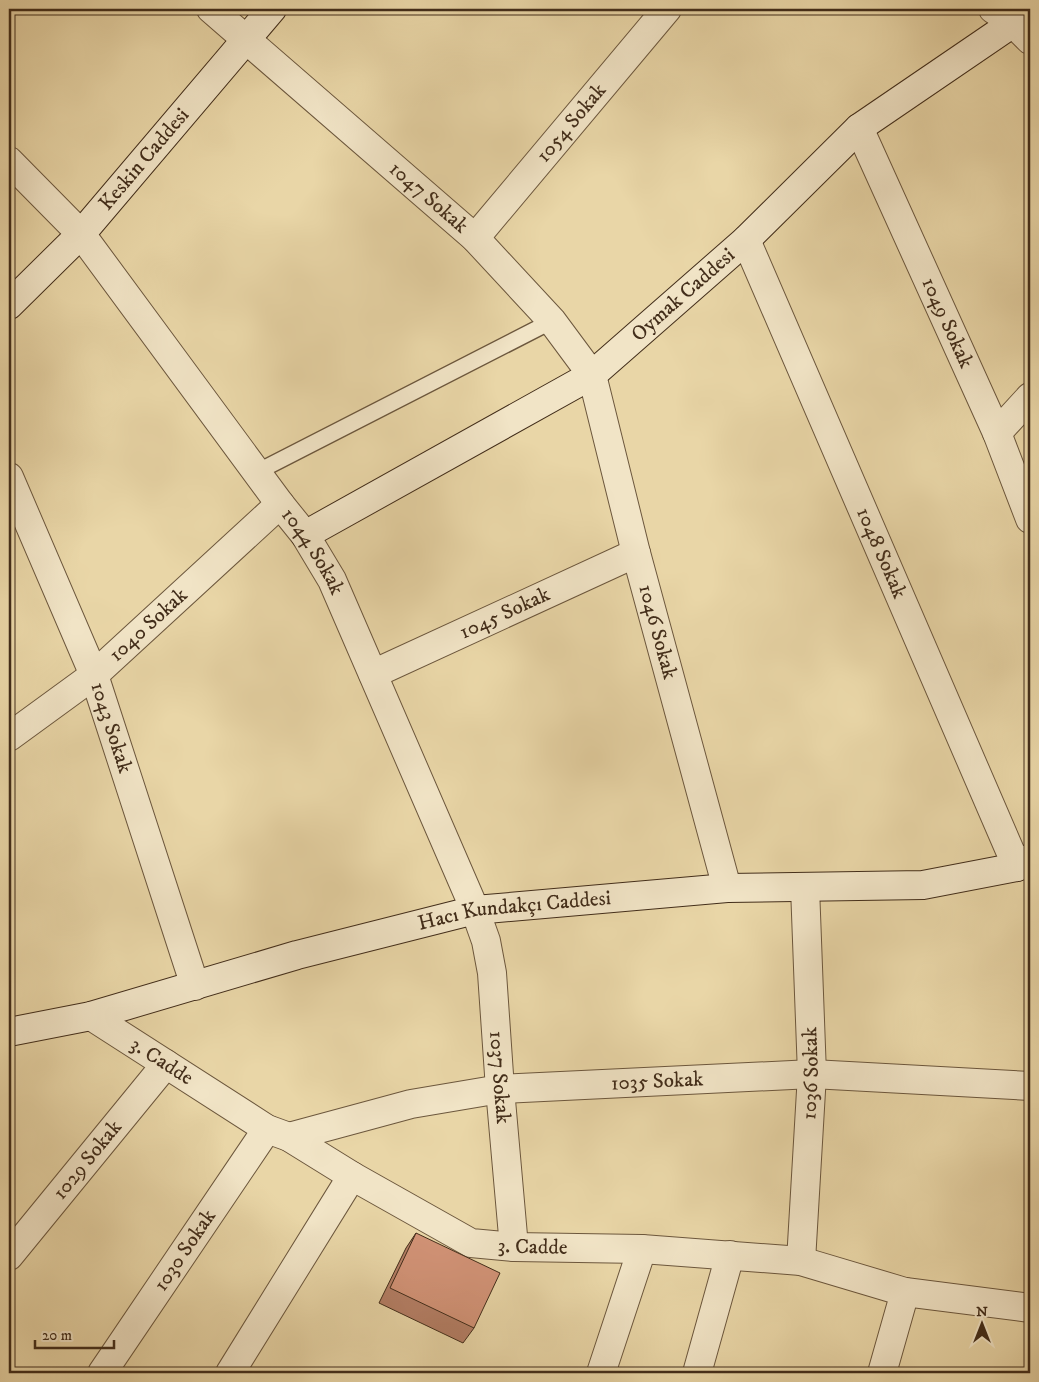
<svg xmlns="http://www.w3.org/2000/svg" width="1039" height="1382" font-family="'IM FELL DW Pica',serif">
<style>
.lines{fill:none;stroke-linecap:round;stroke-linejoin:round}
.lane-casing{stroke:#6c573d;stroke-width:18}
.street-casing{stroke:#6c573d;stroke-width:30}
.secondary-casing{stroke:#422d1a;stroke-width:30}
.lane{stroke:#f1e4c6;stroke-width:15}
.street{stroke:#f1e4c6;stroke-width:28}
.secondary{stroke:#f1e4c6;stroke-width:28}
.wall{fill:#b47e65;stroke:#422d1a}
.building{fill:#d19276;stroke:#422d1a}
.labels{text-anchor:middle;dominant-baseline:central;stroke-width:4.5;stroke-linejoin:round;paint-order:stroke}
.street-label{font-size:21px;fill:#422d1a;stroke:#f1e4c6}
</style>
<rect width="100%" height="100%" fill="#e9d6a7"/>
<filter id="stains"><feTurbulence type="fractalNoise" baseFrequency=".004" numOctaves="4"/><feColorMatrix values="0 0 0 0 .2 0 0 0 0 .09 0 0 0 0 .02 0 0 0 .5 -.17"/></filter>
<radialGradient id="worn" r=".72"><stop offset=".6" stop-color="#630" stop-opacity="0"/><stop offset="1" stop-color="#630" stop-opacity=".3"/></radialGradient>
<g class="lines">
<defs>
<polyline id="lane" points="257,472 552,321"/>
<g id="street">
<path id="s1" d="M211,9L475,238L552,321L592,375L636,553L727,888"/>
<polyline points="993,9 1013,23 1030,40"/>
<path id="s2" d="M859,128L997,433L1030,519"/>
<path id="s3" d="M9,161L81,234L280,504L305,535L332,580L475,910L486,941L492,973L500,1089L514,1247"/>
<path id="s4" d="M475,238L667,9"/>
<path id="s5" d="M746,240L1017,867"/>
<polyline points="997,433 1030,397"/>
<path id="s6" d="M9,477L94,675L195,986"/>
<path id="s7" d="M373,674L636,553"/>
<path id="s8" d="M9,737L94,675L280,504"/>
<path id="s9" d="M91,1016L267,1129L289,1137L352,1176L471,1243L514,1247L642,1249L801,1261L905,1292L1030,1308"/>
<path id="s10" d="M289,1137L411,1104L500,1089L812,1074L1030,1086"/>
<path id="s11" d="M9,1256L166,1064"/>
<path id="s12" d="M801,1261L812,1074L805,887"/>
<path id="s13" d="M102,1373L267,1129"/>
<polyline points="230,1373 352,1176"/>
<polyline points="601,1373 642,1249"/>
<polyline points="697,1373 730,1255"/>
<polyline points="882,1373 905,1292"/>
</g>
<g id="secondary">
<path id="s14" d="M9,305L81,234L272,9"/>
<path id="s15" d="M305,535L592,375L746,240L859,128L1013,23L1027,9"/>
<path id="s16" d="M9,1032L91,1016L297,955L475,910L727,888L923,885L1017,867L1030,858"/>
</g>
</defs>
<use href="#lane" class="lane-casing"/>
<use href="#street" class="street-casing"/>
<use href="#secondary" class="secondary-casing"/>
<use href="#lane" class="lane"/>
<use href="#street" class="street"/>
<use href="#secondary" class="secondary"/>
</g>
<polygon class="wall" points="416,1233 474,1328 463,1343 379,1303 406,1248"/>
<g class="building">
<polygon points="416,1233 500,1273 474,1328 390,1288"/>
<polygon points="532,1370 538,1373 530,1373"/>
</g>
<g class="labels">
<g class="street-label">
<text stroke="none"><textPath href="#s4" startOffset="150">1054 Sokak</textPath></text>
<text stroke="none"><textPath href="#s14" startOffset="199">Keskin Caddesi</textPath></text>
<text stroke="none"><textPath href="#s1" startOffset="288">1047 Sokak</textPath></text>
<text stroke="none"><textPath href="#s15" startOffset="450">Oymak Caddesi</textPath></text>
<text stroke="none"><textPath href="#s2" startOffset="214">1049 Sokak</textPath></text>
<text stroke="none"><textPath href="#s3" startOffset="496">1044 Sokak</textPath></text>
<text stroke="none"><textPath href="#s5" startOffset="341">1048 Sokak</textPath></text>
<text stroke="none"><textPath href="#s7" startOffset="145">1045 Sokak</textPath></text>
<text stroke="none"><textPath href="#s8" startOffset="179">1040 Sokak</textPath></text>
<text stroke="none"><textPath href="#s1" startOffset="795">1046 Sokak</textPath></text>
<text stroke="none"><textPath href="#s6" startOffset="271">1043 Sokak</textPath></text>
<text stroke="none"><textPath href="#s16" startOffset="521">Hacı Kundakçı Caddesi</textPath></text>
<text stroke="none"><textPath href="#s9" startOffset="84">3. Cadde</textPath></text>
<text stroke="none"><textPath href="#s12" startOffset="188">1036 Sokak</textPath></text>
<text stroke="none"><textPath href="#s3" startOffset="1060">1037 Sokak</textPath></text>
<text stroke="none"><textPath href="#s10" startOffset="374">1035 Sokak</textPath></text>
<text stroke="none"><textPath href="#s11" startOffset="124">1029 Sokak</textPath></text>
<text stroke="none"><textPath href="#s9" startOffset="505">3. Cadde</textPath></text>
<text stroke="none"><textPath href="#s13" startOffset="148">1030 Sokak</textPath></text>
</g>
</g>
<rect width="1039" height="1382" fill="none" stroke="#e9d6a7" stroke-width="30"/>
<rect x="10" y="10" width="1019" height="1362" fill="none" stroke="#422d1a" stroke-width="2.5"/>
<rect x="15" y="15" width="1009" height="1352" fill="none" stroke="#422d1a"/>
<g transform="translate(982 1324)" stroke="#f1e4c6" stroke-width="4" paint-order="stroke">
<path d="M0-4L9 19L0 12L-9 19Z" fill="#422d1a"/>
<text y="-8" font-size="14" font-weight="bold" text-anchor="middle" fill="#422d1a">N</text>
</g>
<path d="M35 1340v8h79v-8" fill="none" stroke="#422d1a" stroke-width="2.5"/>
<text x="42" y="1340" font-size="15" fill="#422d1a" stroke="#f1e4c6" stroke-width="4" paint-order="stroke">20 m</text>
<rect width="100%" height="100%" filter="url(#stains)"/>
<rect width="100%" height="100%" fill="url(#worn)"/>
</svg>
